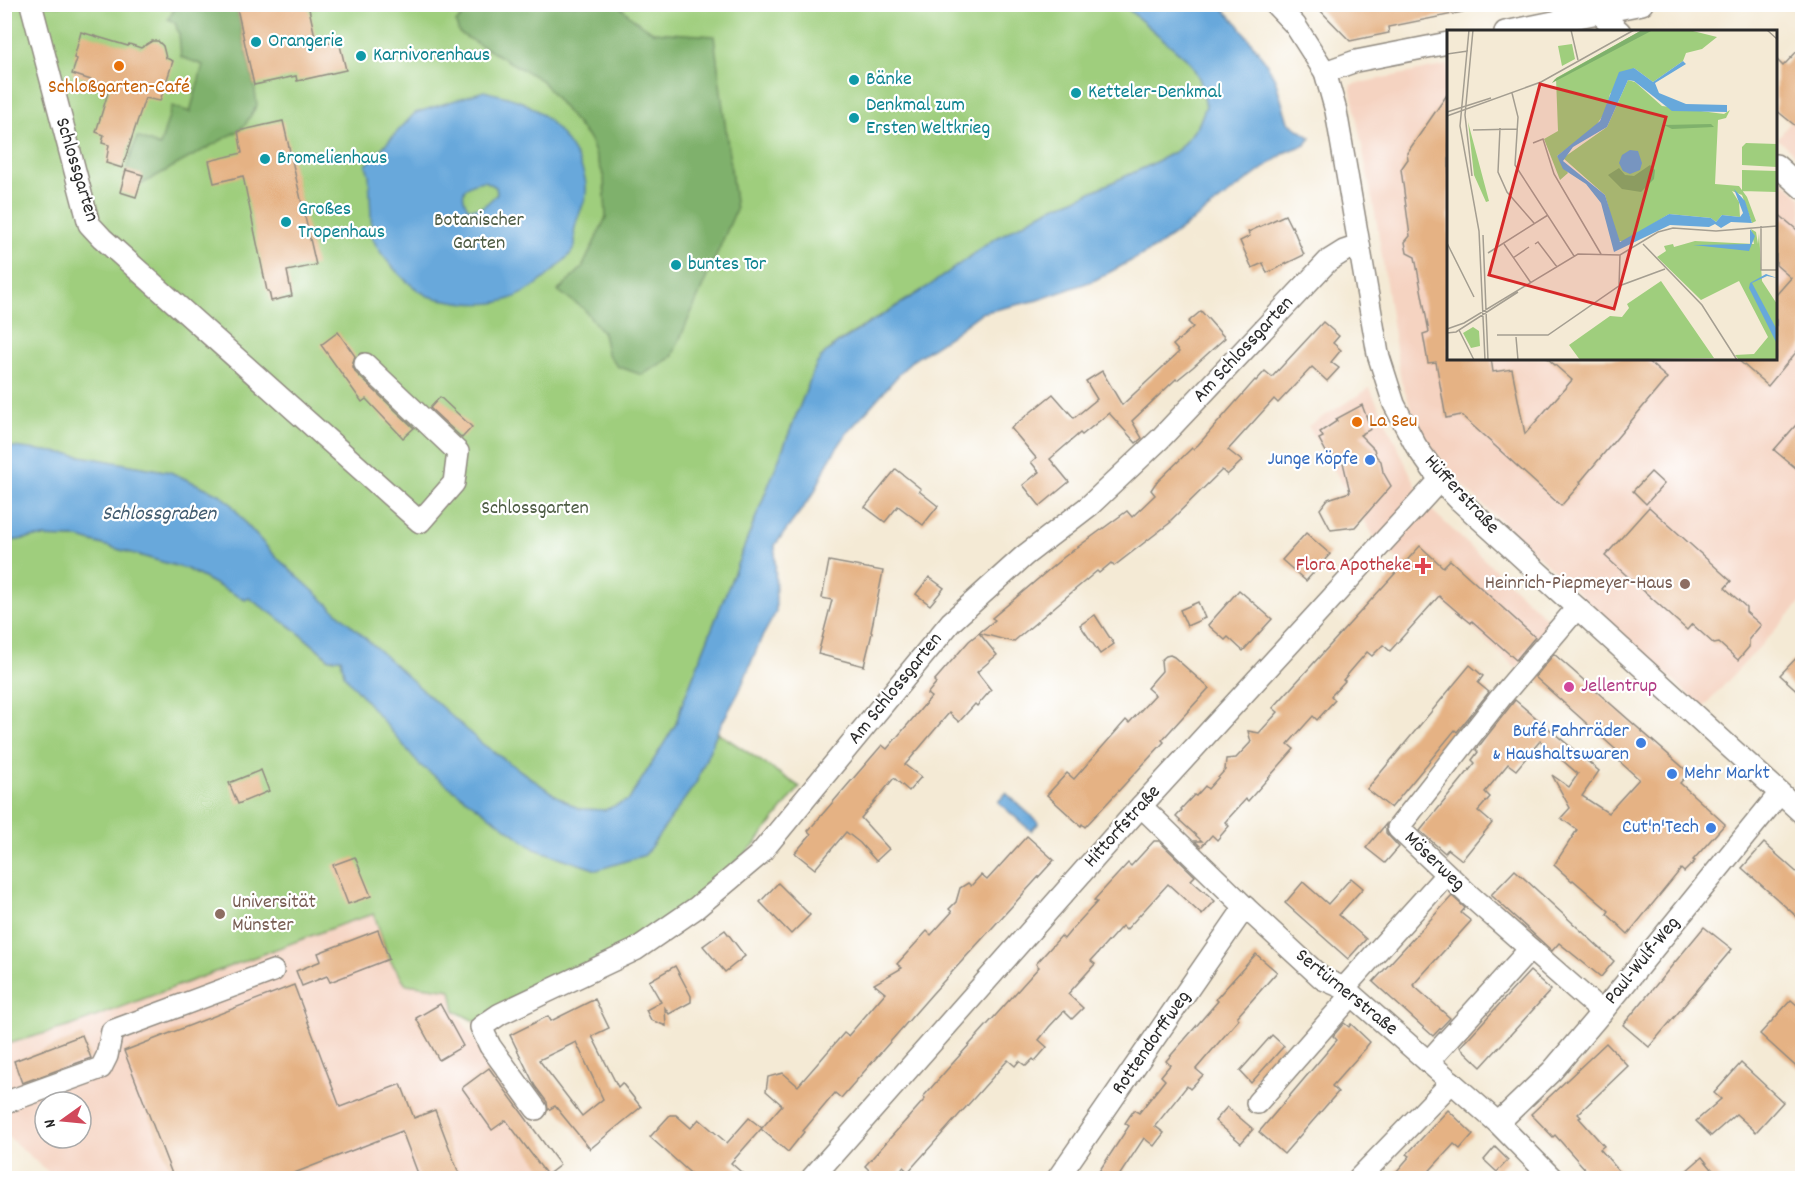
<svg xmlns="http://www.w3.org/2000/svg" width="1807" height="1183" font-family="Dekko,sans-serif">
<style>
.built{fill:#f5d3c1;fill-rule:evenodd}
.green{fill:#9fce7d;stroke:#657c54;stroke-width:1.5}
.forest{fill:#7fb16c;stroke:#556e4c;stroke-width:1.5}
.water{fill:#67a8db;stroke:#496a83;stroke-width:1.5;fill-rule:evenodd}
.building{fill:#e5b284;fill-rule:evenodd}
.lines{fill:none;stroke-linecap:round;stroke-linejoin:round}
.minor-casing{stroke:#908a80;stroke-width:24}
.minor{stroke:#fff;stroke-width:21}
.culture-dot{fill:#0f9aa8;stroke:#fff;stroke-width:2}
.food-dot{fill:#e8710a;stroke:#fff;stroke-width:2}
.shop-dot{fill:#3f7fe0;stroke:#fff;stroke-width:2}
.health-dot{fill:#e0444e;stroke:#fff;stroke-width:2}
.education-dot{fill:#8d6e63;stroke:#fff;stroke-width:2}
.hotel-dot{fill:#d1479c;stroke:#fff;stroke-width:2}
.labels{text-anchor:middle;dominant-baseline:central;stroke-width:4.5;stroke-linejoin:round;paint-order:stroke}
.culture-label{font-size:20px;fill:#0d838f;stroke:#fff;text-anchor:start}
.food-label{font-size:20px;fill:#c56008;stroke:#fff}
.street-label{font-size:20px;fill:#2b2b2b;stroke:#fff}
.park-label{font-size:20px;fill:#4e5c44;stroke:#fff}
.shop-label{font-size:20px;fill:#366cbe;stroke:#fff;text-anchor:end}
.health-label{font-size:20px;fill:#be3a42;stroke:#fff;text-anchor:end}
.education-label{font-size:20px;fill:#785e54;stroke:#fff;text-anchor:end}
.hotel-label{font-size:20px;fill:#b23c85;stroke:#fff;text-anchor:start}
.water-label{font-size:21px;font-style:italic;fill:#435d71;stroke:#fff}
.inset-road{fill:none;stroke:#a49e91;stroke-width:1.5}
.view{fill:#d62828;fill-opacity:0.15;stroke:#d62828;stroke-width:3}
.inset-edge{fill:none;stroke:#2b2b2b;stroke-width:3}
</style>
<rect width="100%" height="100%" fill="#fff"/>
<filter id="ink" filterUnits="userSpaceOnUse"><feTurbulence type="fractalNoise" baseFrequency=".0167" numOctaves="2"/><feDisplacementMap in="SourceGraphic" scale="12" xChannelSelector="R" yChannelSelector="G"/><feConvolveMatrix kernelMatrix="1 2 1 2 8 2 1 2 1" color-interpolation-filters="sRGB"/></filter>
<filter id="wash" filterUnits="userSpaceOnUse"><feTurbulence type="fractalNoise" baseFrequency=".008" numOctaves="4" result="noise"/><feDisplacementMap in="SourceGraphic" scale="24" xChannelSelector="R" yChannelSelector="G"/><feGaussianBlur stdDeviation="1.35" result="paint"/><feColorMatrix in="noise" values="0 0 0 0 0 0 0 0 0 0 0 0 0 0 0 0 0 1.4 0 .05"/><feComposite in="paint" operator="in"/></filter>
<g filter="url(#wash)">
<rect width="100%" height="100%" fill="#f4ead5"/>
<g class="built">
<polygon points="1448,65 1448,358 1776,358 1776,175 1802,198 1802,603 1801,602 1703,708 1470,493 1432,448 1413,413 1401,381 1377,224 1350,85"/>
<polygon points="1802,108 1802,160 1777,139"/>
<polygon points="1370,388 1424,503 1555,626 1516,668 1376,540 1308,426"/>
<path d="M5,592L421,839L455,1011L568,1177L561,1178H55L5,1134ZM45,1102H81V1138H45Z"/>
</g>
<g class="green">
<polygon points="5,5 1123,5 1190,62 1200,80 1206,106 1198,126 1178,150 1148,166 1080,197 1049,209 993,240 929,286 838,342 825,353 816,365 681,707 676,724 629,800 605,810 579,809 555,795 481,743 276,557 246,524 231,504 221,495 170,472 69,454 5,446"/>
<polygon points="35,537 79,538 187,569 245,600 249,598 294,629 329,659 341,658 513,832 535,849 597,870 696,783 717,732 800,787 754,845 695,901 630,947 476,1022 455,1011 451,990 406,984 389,959 374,914 348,922 71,1026 7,1044 5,1043 5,542"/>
</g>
<g class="forest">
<polygon points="177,5 236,5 254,85 257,105 245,125 238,131 140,185 126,170 137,137 160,146 172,106 190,112 203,65 181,57 179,34 175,23 168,19"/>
<polygon points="618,5 635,20 653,32 714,36 736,210 672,357 642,375 617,366 607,353 603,333 583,308 558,291 582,268 606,217 604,177 590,140 541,80 459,33 456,23 471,5"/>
</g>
<g class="water">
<polygon points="1123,5 1219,5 1238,24 1265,61 1275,79 1288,122 1311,138 1305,145 1288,151 1272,162 1157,247 1095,280 1038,300 981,313 949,337 910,362 847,433 829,460 814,493 775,545 776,612 761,639 739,692 717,732 696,783 645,855 597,870 535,849 421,766 344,675 341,658 330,659 294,629 249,598 245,600 187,569 79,538 35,537 5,542 5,446 69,454 170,472 221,495 231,504 246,524 276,557 481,743 555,795 579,809 605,810 629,800 676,724 681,707 816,365 825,353 838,343 929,286 993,240 1049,209 1080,197 1148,166 1178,150 1198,126 1206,106 1200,80 1190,62"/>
<path d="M484,91C498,95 516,98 528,105C553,118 589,163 586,193C585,204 577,216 575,228C573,233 576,240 575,246C572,255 561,263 554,270C519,303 493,309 446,300C440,299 434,298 428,296C408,286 381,258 372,237L369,175L366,165L415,113ZM485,181L496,187L497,194C486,204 484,210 468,208C457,190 467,183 485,181Z"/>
<polygon points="1006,793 1039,823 1031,831 998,802"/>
</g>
<g id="blocks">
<g class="building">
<polygon points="236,4 308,4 317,46 339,41 346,70 297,81 296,76 254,85"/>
<polygon points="1314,4 1369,4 1370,6 1381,4 1462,4 1463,12 1388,27 1389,33 1350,41"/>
<polygon points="81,32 128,46 129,44 141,48 152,41 158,41 163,46 166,58 173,61 160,101 145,98 122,168 106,163 109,145 102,143 104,135 96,132 110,86 72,74 77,59 74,58"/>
<polygon points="1803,45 1803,132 1776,110 1776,59 1783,66"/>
<polygon points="1449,92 1449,358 1491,358 1493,372 1512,369 1525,434 1572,380 1547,358 1644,358 1667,378 1580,482 1581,483 1561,506 1461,415 1446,418 1436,362 1428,363 1423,334 1429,332 1415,257 1407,253 1405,242 1410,236 1401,169 1408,159 1407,153"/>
<polygon points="283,121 316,265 287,271 292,296 271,301 269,291 267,291 243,176 214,183 209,161 242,153 238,131"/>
<polygon points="126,170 143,175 136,197 120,192"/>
<polygon points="1776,212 1803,235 1803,344 1768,386 1736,358 1776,358 1776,295 1791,278 1776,265"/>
<polygon points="1285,215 1291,227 1292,226 1304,255 1267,273 1263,263 1252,268 1240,241 1250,236 1248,232"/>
<polygon points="1201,311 1225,338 1193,367 1177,380 1176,379 1132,421 1142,438 1136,443 1109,413 1082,435 1080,433 1050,459 1069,482 1040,506 1023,485 1039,472 1031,462 1036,458 1011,428 1053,394 1074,418 1097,399 1086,381 1102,371 1122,405 1179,352 1173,345 1193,327 1188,322"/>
<polygon points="1323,322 1339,336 1333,343 1341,350 1331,362 1339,368 1327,381 1312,367 1278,403 1274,399 1228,450 1242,461 1227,475 1222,470 1170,521 1171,522 1114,566 1111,563 1099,573 1097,571 1013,642 979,633 995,620 992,618 1064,557 1127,511 1132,517 1155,495 1151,490 1155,484 1192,448 1193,449 1198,445 1255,380 1256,381 1265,371 1272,377"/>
<polygon points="338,332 355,356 353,362 353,367 356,373 414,428 403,438 366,399 362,402 321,345"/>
<polygon points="440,397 472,427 462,438 430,408"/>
<polygon points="1362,405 1371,429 1360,435 1374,449 1376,456 1381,461 1383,472 1391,486 1355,527 1331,530 1320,509 1328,499 1350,492 1342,458 1336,461 1334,457 1330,459 1319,439 1323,437 1320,432 1337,421 1336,419"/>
<polygon points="1803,417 1803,474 1774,450"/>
<polygon points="896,469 921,489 919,491 938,506 923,525 898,506 885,522 865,507"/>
<polygon points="1651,472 1664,484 1646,504 1633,491"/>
<polygon points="1649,507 1731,581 1725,588 1746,607 1746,612 1761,625 1749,639 1749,647 1738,660 1719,643 1714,644 1692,624 1687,630 1605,556"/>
<polygon points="1306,533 1330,554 1306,581 1282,560"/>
<polygon points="1420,546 1443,567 1450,560 1535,637 1516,660 1472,621 1471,623 1461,615 1439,596 1390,651 1383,645 1372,656 1367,652 1343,680 1345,681 1331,696 1335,700 1317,720 1313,716 1288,744 1294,749 1248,801 1246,799 1225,822 1229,826 1217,840 1212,835 1201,847 1195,841 1202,841 1176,817 1182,810 1181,809 1194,795 1196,796 1205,786 1208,789 1225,770 1226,759 1236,758 1251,742 1248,731 1259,733 1278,712 1273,708"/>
<polygon points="829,561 883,571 871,632 872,633 864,666 818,654 832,600 822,598"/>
<polygon points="929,577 944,588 930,605 916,594"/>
<polygon points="1239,590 1272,619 1243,651 1228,637 1225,640 1208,625"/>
<polygon points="1198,602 1205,618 1187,626 1180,610"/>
<polygon points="1095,615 1114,644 1100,654 1080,625"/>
<polygon points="979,633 997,655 977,672 991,690 977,706 975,704 959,722 949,713 905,765 921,777 909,791 894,778 861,818 889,849 876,861 860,843 846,832 815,869 795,853 811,834 808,831 882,745 887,749 931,697 927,694 936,683 934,681 969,641"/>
<polygon points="1803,651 1803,696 1780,675"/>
<polygon points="1554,654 1687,771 1686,773 1688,774 1680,783 1725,824 1693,860 1695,861 1684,872 1681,869 1628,934 1607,914 1609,911 1573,880 1572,881 1554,865 1577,830 1561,818 1570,808 1552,775 1569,787 1578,774 1540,741 1516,770 1508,764 1485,792 1490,797 1478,811 1492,823 1462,860 1448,849 1445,853 1420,831 1475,763 1472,760 1478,752 1476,750 1515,700 1599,771 1582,796 1608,813 1639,779 1620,762 1624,757 1535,677"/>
<polygon points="1170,655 1174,657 1209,688 1162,740 1164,742 1085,827 1082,824 1081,826 1047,795 1067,773 1074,779 1126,720 1129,723 1155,695 1147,688 1162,671 1161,660 1166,656"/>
<polygon points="1470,665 1483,676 1478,683 1489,692 1457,732 1455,730 1391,808 1367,789"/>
<polygon points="261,770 269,791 238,804 229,783"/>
<polygon points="1386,824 1386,833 1399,847 1385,863 1366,848"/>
<polygon points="1027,836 1054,860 932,994 841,1098 835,1093 803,1131 804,1132 788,1152 761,1129 731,1163 749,1179 697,1179 650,1137 670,1115 676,1115 691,1128 699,1119 727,1143 749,1118 762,1128 782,1105 766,1091 768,1077 783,1073 798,1086 844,1033 848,1036 885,993 874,984 902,968 897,964 927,931 931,935 952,912 949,909 956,902 960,888 968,883 971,886 981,875 987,880"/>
<polygon points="1154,841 1159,841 1195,876 1191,880 1215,901 1202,915 1168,884 1126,930 1122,926 1091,961 1095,964 1068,994 1083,1008 1072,1019 1064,1011 1049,1027 1039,1040 1047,1047 1035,1061 1033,1059 1026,1066 1019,1061 1015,1066 1008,1060 908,1172 903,1167 894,1179 878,1179 865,1166 925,1099 923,1097 952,1064 1039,967 1036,964 1061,936 1064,939 1073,928 1097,902 1094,900 1128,863 1131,866"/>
<polygon points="1764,843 1803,878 1803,922 1742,868"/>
<polygon points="355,857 371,896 348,904 333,865"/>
<polygon points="1515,870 1614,961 1601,977 1559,943 1552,951 1491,895"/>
<polygon points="1351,878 1363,888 1339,915 1366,939 1348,959 1285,903 1303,882 1328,904"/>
<polygon points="778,883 810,915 791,934 760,902"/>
<polygon points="1452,896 1465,908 1461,913 1471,921 1413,985 1450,1018 1433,1036 1373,982"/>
<polygon points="1704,927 1732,949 1649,1047 1623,1025"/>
<polygon points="378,930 389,959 330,982 327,976 302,986 296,971 321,961 318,953"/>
<polygon points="725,930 745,956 725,972 703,946"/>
<polygon points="1256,954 1277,972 1237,1017 1239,1019 1196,1069 1203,1075 1190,1089 1187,1086 1155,1126 1164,1133 1154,1146 1144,1138 1117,1179 1094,1179 1129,1126 1125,1123 1134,1110 1139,1113 1165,1080 1161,1076 1170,1065 1166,1061 1218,1001 1216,999"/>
<polygon points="675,966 691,996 691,1002 669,1014 665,1008 666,1026 651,1020 646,1010 661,1002 649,981"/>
<polygon points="1530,971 1551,990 1481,1067 1460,1047"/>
<polygon points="294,985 340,1107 401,1084 414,1118 435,1110 461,1179 420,1179 402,1131 279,1179 174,1179 124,1051"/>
<path d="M595,999L609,1028L592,1036L618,1087L622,1083L641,1107L590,1149L555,1106L548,1110L547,1102L535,1086L510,1035L548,1016L551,1021ZM576,1042L603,1099L582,1116L539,1060Z"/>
<polygon points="1791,1000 1803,1010 1803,1073 1760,1034"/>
<polygon points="440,1004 463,1046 439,1060 416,1018"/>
<polygon points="1344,1023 1349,1027 1351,1024 1370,1042 1366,1047 1366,1048 1332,1086 1338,1092 1284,1154 1259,1132 1337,1040 1333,1036"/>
<polygon points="82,1035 91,1058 22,1083 14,1061"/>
<polygon points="1272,1035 1284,1046 1251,1083 1240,1071"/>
<polygon points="1606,1043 1628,1066 1578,1114 1581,1117 1579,1118 1604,1146 1600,1149 1626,1179 1594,1179 1555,1135 1553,1137 1531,1114"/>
<polygon points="1741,1063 1783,1102 1756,1132 1736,1114 1711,1136 1696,1121 1721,1099 1714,1093"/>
<polygon points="489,1068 560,1165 547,1175 506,1120 492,1130 462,1088"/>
<polygon points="1227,1107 1253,1129 1241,1143 1215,1121"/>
<polygon points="1448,1110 1473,1134 1460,1149 1454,1144 1422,1179 1390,1179 1410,1156 1407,1154"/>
<polygon points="1495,1147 1508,1160 1497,1172 1484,1160"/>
<polygon points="1702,1157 1720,1179 1677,1179"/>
</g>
</g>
</g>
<g filter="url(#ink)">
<use href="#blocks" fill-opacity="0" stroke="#908a80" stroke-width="1.5"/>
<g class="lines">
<defs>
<g id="minor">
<polyline points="31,4 89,224 102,238 420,522 454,483 458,452 365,364"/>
<polyline points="1275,4 1295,25 1325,72 1336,111 1378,354 1394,404 1416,446 1440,480 1460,501 1802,813"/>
<polyline points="1593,5 1599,13 1620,32"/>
<polyline points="1505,32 1642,4"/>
<polyline points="1325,72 1356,61 1448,43"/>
<polyline points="1776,165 1802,188"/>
<polyline points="1577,608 1501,697 1398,828 1469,895 1602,1012"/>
<polyline points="1141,806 1245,907 1323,979 1344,988 1498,1123 1552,1178"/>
<polyline points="1344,988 1446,875"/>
<polyline points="1428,1062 1530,949"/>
<polyline points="4,1103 101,1068 107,1056 112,1031 273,971"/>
<polyline points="1257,1103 1352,995"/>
<polyline points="536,1109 490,1046 481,1027 500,1014 635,950 696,908 759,855 951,622 1024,556 1089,506 1160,439 1328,261 1344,251 1359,246"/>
<polyline points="1498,1123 1552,1071 1602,1012 1780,793"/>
<polyline points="812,1178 1141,806 1440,480"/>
<polyline points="1058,1178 1245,907"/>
<polyline points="1359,1178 1452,1082"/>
</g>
</defs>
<use href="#minor" class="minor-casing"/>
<use href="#minor" class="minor"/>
</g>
</g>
<g class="culture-dot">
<circle cx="256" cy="42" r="6"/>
<circle cx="361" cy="56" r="6"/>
<circle cx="854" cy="80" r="6"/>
<circle cx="1076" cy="93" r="6"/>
<circle cx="854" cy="118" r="6"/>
<circle cx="265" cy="159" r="6"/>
<circle cx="286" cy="222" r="6"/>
<circle cx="676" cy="265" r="6"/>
</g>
<g class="food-dot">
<circle cx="119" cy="66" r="6"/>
<circle cx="1357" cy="422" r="6"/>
</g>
<g class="shop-dot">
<circle cx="1370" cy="460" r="6"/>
<circle cx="1641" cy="743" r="6"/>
<circle cx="1672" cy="774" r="6"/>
<circle cx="1711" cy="828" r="6"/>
</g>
<path class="health-dot" d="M1420 557h6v6h6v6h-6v6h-6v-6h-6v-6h6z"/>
<g class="education-dot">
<circle cx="1685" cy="584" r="6"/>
<circle cx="220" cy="914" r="6"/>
</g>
<circle class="hotel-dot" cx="1569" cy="687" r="6"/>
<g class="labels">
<g class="culture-label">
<text x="268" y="42">Orangerie</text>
<text x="373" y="56">Karnivorenhaus</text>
<text x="866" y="80">Bänke</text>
<text x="1088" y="93">Ketteler-Denkmal</text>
<text x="866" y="106">Denkmal zum<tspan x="866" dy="23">Ersten Weltkrieg</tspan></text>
<text x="277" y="159">Bromelienhaus</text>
<text x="298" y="210">Großes<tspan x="298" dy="23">Tropenhaus</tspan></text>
<text x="688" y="265">buntes Tor</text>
</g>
<g class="food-label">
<text x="119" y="88">Schloßgarten-Café</text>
<text x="1369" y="422" text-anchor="start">La Seu</text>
</g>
<g class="street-label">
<text transform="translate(76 170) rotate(73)">Schlossgarten</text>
<text transform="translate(1244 350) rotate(-47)">Am Schlossgarten</text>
<text transform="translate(1461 495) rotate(47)">Hüfferstraße</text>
<text transform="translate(896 689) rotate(-51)">Am Schlossgarten</text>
<text transform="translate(1123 827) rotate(-48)">Hittorfstraße</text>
<text transform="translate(1434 862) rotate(44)">Möserweg</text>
<text transform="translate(1643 961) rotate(-51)">Paul-Wulf-Weg</text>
<text transform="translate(1346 993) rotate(39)">Sertürnerstraße</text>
<text transform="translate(1152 1043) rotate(-55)">Rottendorffweg</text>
</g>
<g class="park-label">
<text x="479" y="221">Botanischer<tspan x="479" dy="23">Garten</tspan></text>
<text x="535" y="509">Schlossgarten</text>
</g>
<g class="shop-label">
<text x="1358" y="460">Junge Köpfe</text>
<text x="1629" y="732">Bufé Fahrräder<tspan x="1629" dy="23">&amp; Haushaltswaren</tspan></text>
<text x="1684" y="774" text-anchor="start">Mehr Markt</text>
<text x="1699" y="828">Cut'n'Tech</text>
</g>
<g class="health-label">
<text x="1411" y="566">Flora Apotheke</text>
</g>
<g class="education-label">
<text x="1673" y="584">Heinrich-Piepmeyer-Haus</text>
<text x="232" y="903" text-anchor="start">Universität<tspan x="232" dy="23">Münster</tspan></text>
</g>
<g class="hotel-label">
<text x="1581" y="687">Jellentrup</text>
</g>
<g class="water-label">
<text x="159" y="515">Schlossgraben</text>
</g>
</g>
<g transform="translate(1447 30)">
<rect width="330" height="330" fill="#f4ead5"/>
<path d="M195,0H242L270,7L255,19L239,23L236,31L206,52L187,38L163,64L159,81L148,97L110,126L121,143L113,150L97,109L111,101L109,48ZM125,14L128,29L115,36L111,16ZM181,50L188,52L215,76L277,84L283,80L279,88L271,90L268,154L292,156L300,167L309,191L305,193L295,165L285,161L292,172L293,187L275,185L269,192L264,188L222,184L178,211H171L158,165L116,128L160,97ZM21,92L42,171L39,172L27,145ZM299,113L330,114V137L295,135V117ZM295,140L330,141V162L295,161ZM304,199L309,202L311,214L312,203L315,251L330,274V330H292L288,325L307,324L321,307L292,251L254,270L210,227L219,221L217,216L226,214L227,217L248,211L307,214ZM214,251L267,328L133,330L122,315L163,286L175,287L182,278L180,274ZM26,297L32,301L33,316L24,318L16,303Z" fill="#9fce7d"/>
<path d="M195,0H206L105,53L108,49ZM264,94L267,97L225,99L217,95ZM203,135L208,140L207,149L194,162L175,159L161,145L172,138L178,145L187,146Z" fill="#7fb16c"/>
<path d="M236,31L239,34L208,53L212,63L239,74L280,75V82L225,81L187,51L181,50L160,97L126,117L116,131L158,165L173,212L222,184L264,188L269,192L275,185L293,187L296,183L287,159L298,171L305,193L284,192L274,198L268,194L262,197L223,195L167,222L154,173L139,154L116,139L110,126L153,91L172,42L187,38L206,52ZM183,120L191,121L195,133L193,140L183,144L176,141L172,133L175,125ZM303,199L308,206L302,221L246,215L303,214ZM319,244L330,248L320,246L305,253L330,300V314L302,258L303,253Z" fill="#67a8db"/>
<path class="inset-road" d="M22,0L13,96L32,201L38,330M124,0L131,30M253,0H320L330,9M0,24L21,21M65,63L71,87L68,135L127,226M0,82L44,68M0,86L94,52L187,0M53,98L51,142L60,162L87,193M26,100L70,99M86,113L96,109L107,144L154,224M25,146L18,85L26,0M314,196V240H330M36,205L41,330M0,213L27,267M57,214L84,253M88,214L91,212L110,237M196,214L255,275L290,330M41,223L101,185M66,228L82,217M172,256L173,225M0,299L17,293L131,224L173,225L211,202L226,198L269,201L330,196M12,300L27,330M0,303L9,302L71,262M50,305H101L172,256L218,239M69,307L71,330"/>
<path class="view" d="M93,54L219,87L167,279L42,245Z"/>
<rect width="330" height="330" class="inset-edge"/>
</g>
<rect width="1807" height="1183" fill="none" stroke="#fff" stroke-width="24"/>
<g transform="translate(63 1120) rotate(255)"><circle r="28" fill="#ffffff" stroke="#aaaaaa" stroke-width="1.5"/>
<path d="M0-4.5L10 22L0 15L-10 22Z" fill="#d1495b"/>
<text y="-9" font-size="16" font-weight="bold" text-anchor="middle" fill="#2b2b2b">N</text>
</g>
</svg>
